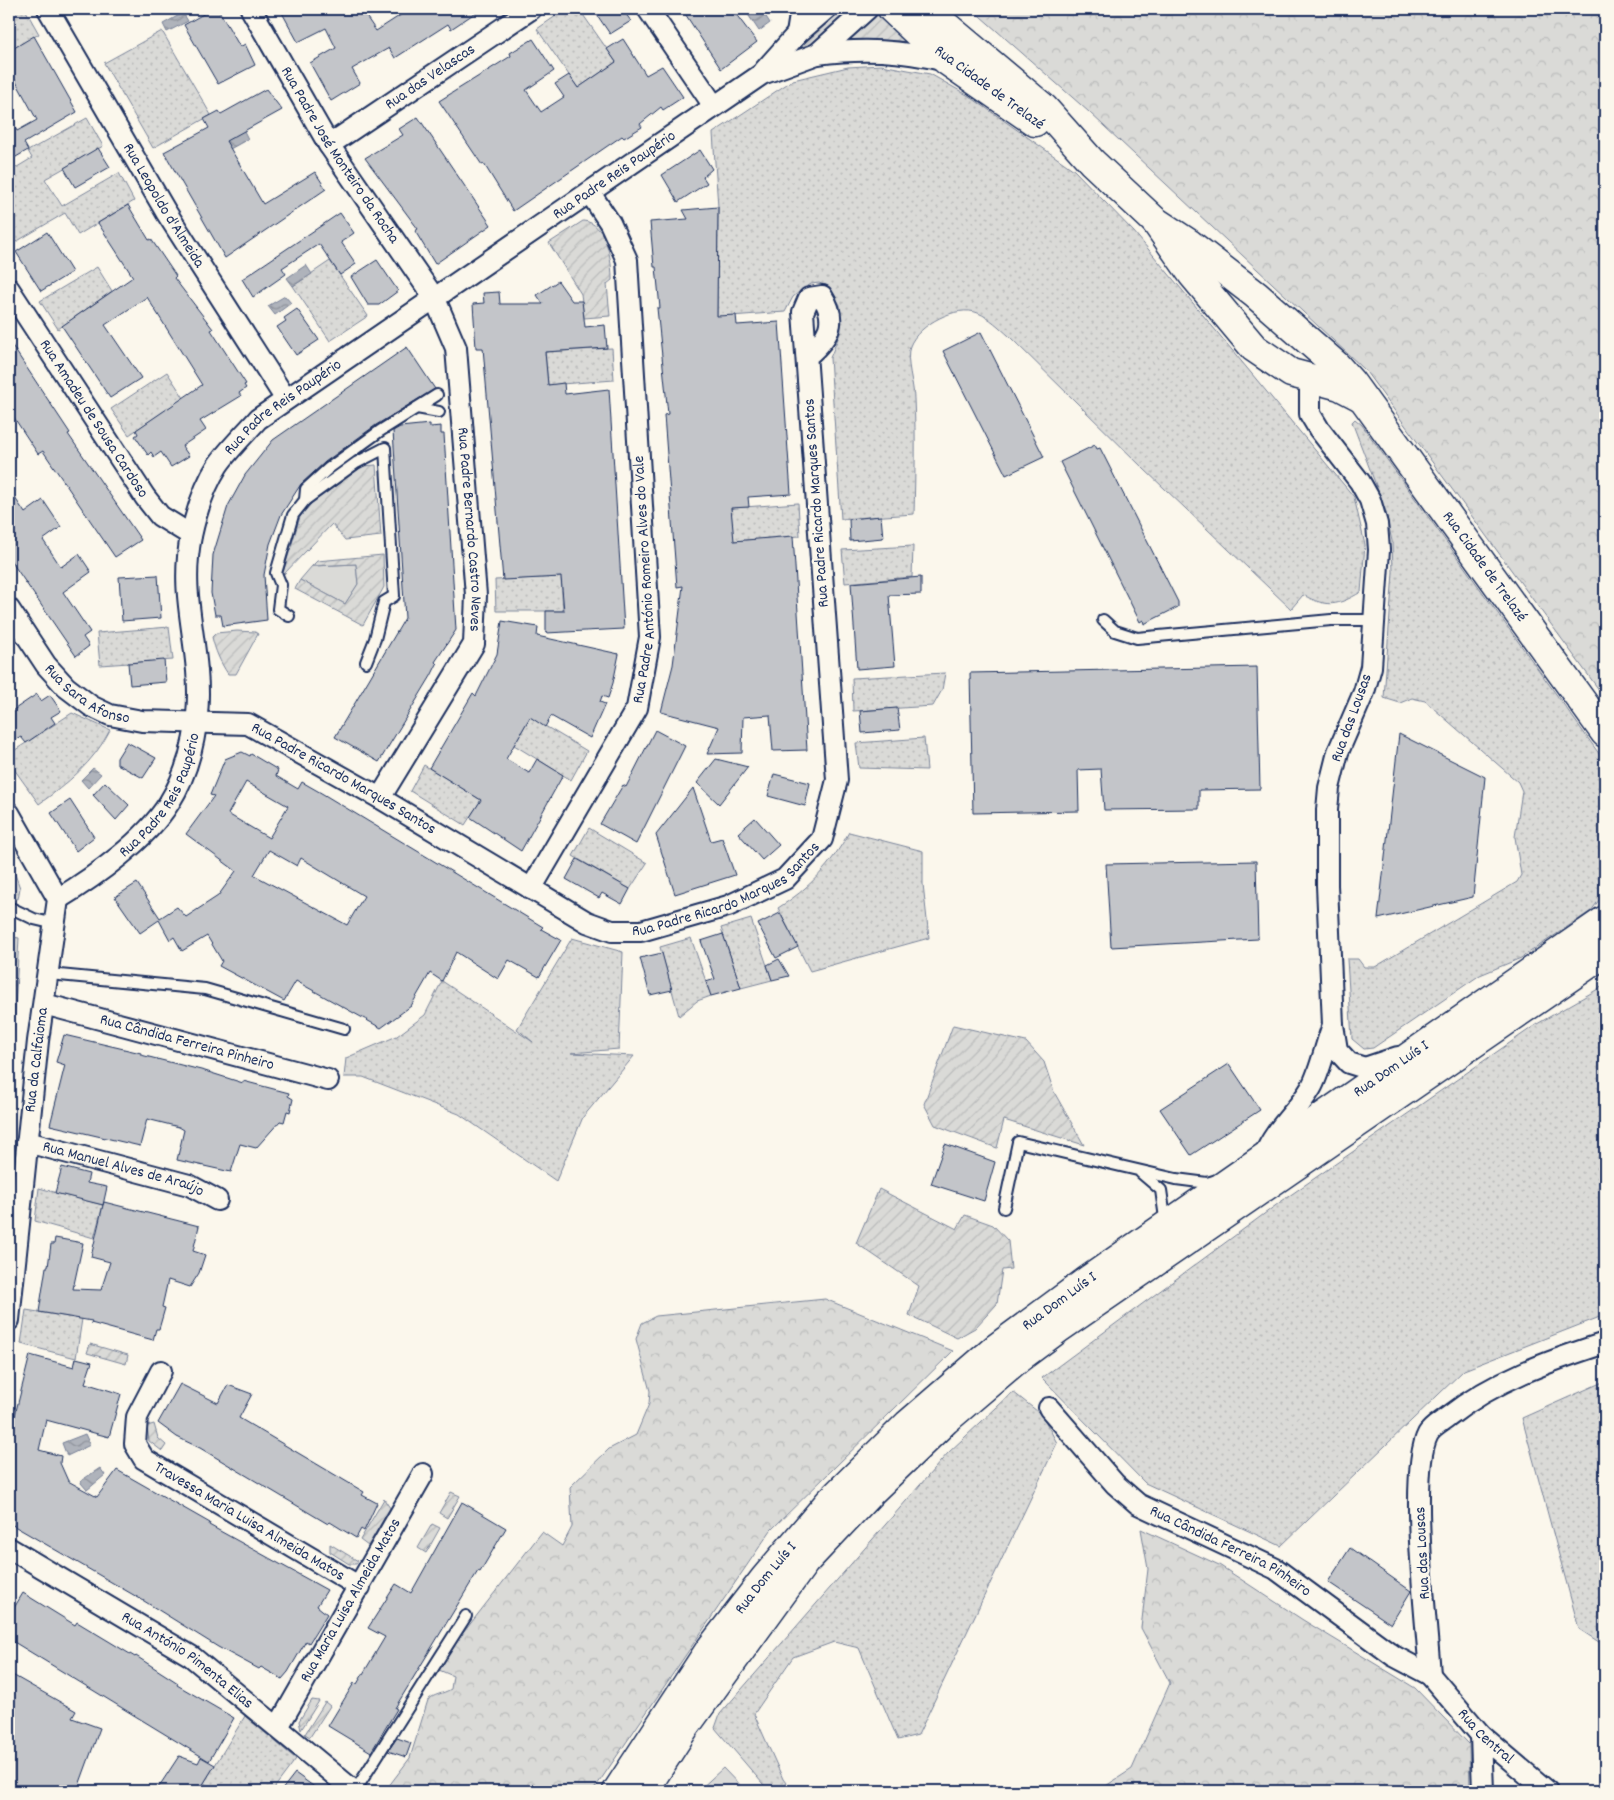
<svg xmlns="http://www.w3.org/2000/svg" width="1614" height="1800" font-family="Dekko,sans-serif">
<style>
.grass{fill:url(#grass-dots);stroke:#7a849a}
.forest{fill:url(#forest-crowns);stroke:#7a849a}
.park{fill:#dadad7;stroke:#7a849a}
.garden{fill:url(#garden-furrows);stroke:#7a849a}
.water{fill:url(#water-waves);stroke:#747e96}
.building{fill:#c3c5c9;stroke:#1b2f5e;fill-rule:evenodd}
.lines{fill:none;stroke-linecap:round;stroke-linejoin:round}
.lane-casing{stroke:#1b2f5e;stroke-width:14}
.street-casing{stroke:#1b2f5e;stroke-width:24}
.secondary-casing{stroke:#1b2f5e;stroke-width:31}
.lane{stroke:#fbf7ec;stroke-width:10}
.street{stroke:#fbf7ec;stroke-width:20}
.secondary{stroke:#fbf7ec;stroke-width:28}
.labels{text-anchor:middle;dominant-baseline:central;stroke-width:4.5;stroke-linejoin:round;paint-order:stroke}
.street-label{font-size:16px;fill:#1b2f5e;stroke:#fbf7ec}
</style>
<defs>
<pattern id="grass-dots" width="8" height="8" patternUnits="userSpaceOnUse" patternTransform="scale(1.25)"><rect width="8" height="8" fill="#dadad7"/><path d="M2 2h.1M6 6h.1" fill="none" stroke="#babbbb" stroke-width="1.8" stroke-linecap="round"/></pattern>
<pattern id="forest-crowns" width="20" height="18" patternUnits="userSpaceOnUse" patternTransform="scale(1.25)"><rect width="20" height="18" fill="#dadad7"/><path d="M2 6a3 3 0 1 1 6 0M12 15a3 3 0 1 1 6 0" fill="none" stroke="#babbbb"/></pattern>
<pattern id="garden-furrows" width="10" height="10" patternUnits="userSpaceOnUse" patternTransform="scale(1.25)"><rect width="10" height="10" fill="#dadad7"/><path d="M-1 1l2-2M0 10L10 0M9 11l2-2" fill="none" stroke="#babbbb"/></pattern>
<pattern id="water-waves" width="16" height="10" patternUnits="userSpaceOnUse" patternTransform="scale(1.25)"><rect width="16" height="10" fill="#afb3bb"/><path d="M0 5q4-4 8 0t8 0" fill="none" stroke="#8e929b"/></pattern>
</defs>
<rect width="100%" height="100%" fill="#fbf7ec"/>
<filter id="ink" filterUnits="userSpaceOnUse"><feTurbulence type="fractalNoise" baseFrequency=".02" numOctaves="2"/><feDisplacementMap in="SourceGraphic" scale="10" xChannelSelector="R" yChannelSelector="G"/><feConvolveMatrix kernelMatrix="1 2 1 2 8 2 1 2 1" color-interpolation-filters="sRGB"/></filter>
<g filter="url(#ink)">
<g class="grass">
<polygon points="17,9 25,9 39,34 9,51 9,14"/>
<polygon points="566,9 579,9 616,62 578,88 537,29"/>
<polygon points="162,31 211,115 153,148 104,63"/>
<path d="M881,65L930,74L969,96L1074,170L1134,232L1354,497L1365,545L1361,592C1337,606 1328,608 1303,595L1291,609L1144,469L1009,336C999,327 990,318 978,313C957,304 918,325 910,346C905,361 914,383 914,399C916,437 915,475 914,514L841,519L830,358L841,331L840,305L830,287L819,283L811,284L799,292L793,297L785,312L717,317L718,207L713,133L793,80L848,67Z"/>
<polygon points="87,118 103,146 45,179 62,206 119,173 134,201 78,235 65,213 9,246 9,172 32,158 28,151"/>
<polygon points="330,261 368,316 330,341 293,286"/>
<polygon points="97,267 112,291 58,329 40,301"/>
<polygon points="612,348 614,380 548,385 545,352"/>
<polygon points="167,372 184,398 129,435 111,409"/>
<polygon points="1355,419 1362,425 1605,762 1605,892 1591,911 1521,958 1480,975 1373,1048 1364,1049 1352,1039 1347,959 1358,959 1364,967 1375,967 1517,882 1521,875 1515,837 1522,791 1518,782 1425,701 1412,698 1400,703 1384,698 1393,572 1392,541 1385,509 1352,422"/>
<polygon points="798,503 800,536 733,541 731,508"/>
<polygon points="913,546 912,577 845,583 842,550"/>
<polygon points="561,577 563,611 496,611 495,580"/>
<polygon points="169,627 173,660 100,665 97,633"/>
<polygon points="945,673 942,690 933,706 853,711 852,678"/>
<path d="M72,713L110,730C94,762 67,784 39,804L9,762V754Z"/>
<polygon points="530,717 587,751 571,780 514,745"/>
<polygon points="924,738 927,770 859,768 856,743"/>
<polygon points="424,765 481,800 465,825 410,791"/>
<polygon points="589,828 647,863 630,889 573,856"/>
<path d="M849,832L923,851V884L929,938L810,971L778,908C809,889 832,864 849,832Z"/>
<polygon points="751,919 772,980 741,988 721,928"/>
<polygon points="572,938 623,952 619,1049 571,1053 634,1056 583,1117 556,1181 459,1114 363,1077 344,1077 346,1058 397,1036 425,1015 442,981 533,1042 517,1029"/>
<polygon points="691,938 711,996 697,1001 679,1016 660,947"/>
<polygon points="1605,985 1605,1315 1464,1370 1281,1546 1145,1483 1042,1378 1279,1203 1537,1024"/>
<polygon points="39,1188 103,1205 94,1238 35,1221"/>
<polygon points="26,1310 82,1319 76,1358 21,1344"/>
<polygon points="1605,1381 1605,1646 1579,1629 1522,1418"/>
<polygon points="1013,1392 1042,1415 1057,1443 918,1735 898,1740 859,1648 834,1642 793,1657 754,1714 783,1779 792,1791 769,1791 715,1728 720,1714 948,1453"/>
<polygon points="245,1716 296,1759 272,1791 216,1791 204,1783"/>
</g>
<g class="forest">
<polygon points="972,9 1605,9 1605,698 1364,369 1089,112"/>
<polygon points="9,858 20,888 18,899 9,896"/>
<polygon points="9,936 19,938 9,1117"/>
<path d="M825,1299L953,1351L771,1530L593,1791H385L410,1758L428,1700C434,1694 443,1694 451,1689L453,1676L439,1670L453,1646L542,1532L562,1546L572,1527L570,1487L609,1449L636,1435L649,1404L650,1391L636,1339L642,1323L656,1316Z"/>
<polygon points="1141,1529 1219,1565 1303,1620 1415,1688 1469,1744 1470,1791 1098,1791 1132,1769 1170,1683 1141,1628 1148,1569"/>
</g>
<g class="park">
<polygon points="356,564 358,584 345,604 300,580 312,566"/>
<polygon points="723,1768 745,1791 698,1791"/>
</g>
<g class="garden">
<path d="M838,9H855C842,20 814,48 798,50V46Z"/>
<polygon points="878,9 918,44 892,41 841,41"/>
<path d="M583,221C607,222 612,262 612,280L607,284L610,316L584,318L581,294L549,243Z"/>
<polygon points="376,465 381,536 345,540 332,524 282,576 300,517 316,498 363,466"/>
<polygon points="383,555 384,587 363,625 295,589 300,580 345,604 358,584 356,564 312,566 317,561"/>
<path d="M237,631L255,632L258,634L236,674H228C220,662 215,650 212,637L216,633Z"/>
<polygon points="953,1025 1026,1042 1044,1062 1054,1092 1084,1145 1004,1120 997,1148 935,1125 924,1104"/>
<polygon points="879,1189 957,1229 965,1215 993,1225 1008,1241 1011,1269 1002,1270 997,1304 975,1328 957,1338 909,1315 919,1286 856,1243"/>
<polygon points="90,1344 128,1355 126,1364 87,1353"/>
<polygon points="154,1424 158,1438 166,1445 162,1451 149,1441 147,1426"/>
<polygon points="451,1492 460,1496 447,1518 439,1513"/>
<polygon points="384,1499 390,1508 368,1546 360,1540"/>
<polygon points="432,1524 440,1528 426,1553 418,1548"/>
<polygon points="330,1544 358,1561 356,1564 349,1564 330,1552"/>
<polygon points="312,1700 319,1701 301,1730 299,1721"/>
<polygon points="325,1702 330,1706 310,1737 305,1734"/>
</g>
<g class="water">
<polygon points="747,9 761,9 770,23 759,31 745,10"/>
<polygon points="183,13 188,21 167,32 163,24"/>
<polygon points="243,129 248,139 230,149 225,139"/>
<polygon points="306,265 312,274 293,286 287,278"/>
<polygon points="285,296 291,303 275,315 268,306"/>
<polygon points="93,768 101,774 88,788 81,780"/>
<polygon points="85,1434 90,1445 67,1456 62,1443"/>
<polygon points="100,1468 105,1475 87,1490 81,1483 82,1480"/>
</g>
<g class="building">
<polygon points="212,9 218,9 240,47 245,44 255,65 218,84 184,25"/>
<polygon points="280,9 361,9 376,31 410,9 481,9 451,29 448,24 395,58 389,48 352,69 360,83 331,101 310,63 336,48 326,28 298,42"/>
<polygon points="593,9 622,9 631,21 610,34"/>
<polygon points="682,9 732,9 757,42 721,69"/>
<polygon points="34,36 77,112 24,143 28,150 9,161 9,117 17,131 37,120 9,69 9,51"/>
<polygon points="533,39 554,71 526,90 541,112 564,97 555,84 569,75 578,88 616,62 607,49 623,39 646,75 662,66 683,97 663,110 661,107 640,124 642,127 624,138 622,136 513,211 484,164 482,165 439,101 511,56 510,53"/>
<polygon points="266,89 282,110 226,141 263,204 315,172 326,189 225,258 164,152 209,128 204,119 219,111 221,114"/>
<polygon points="418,117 491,225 435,264 415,231 418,229 365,158 403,135 399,129"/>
<polygon points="98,148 110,167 75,187 64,168"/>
<polygon points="700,150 712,169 703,177 707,183 678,202 662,175"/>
<polygon points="128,205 149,240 151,239 176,276 174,278 213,329 211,330 246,384 244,385 246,388 239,393 241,396 200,421 206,430 182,446 189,456 171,467 161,452 154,457 151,452 148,455 135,436 138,434 136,430 202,385 147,297 105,325 141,378 110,398 62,326 133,277 98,223"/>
<polygon points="718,207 717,316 736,315 737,325 779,322 791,494 748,497 749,507 731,508 734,541 793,536 807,750 773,751 770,715 743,717 742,753 707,754 719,727 661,712 673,665 683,586 677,587 664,415 668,414 657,308 660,308 656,267 654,267 650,222 688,219 683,210"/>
<polygon points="340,213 354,233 341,242 356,264 340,275 319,244 282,268 286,274 253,297 242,279"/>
<polygon points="47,232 72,272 41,291 16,252"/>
<polygon points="377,260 398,291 379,305 368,305 351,277"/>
<polygon points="558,281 572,301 582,301 585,327 605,325 607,348 545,352 548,385 564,383 565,394 609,389 624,629 546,633 546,611 564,611 561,577 503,580 483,348 476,348 473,304 484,303 483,293 499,292 500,304 543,304 537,295"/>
<polygon points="297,309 319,340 296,355 277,327 286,321 284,318"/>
<polygon points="981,332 1044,457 1006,475 943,351"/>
<polygon points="9,341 70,433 68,434 141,540 115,557 43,451 38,454 9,410"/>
<polygon points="407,347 435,389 376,425 325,462 301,484 281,515 270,544 264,575 267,620 223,626 221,615 215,615 211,593 213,555 228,506 245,475 273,440"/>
<polygon points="430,424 430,427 441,426 441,434 444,434 456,630 435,662 437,664 431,676 379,762 335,737 405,618 393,431 400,427"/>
<polygon points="1095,445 1097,449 1100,448 1178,602 1178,607 1144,624 1143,620 1140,622 1060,462"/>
<polygon points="9,489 25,513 43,500 61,527 43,540 61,567 79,554 91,572 63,592 90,632 83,637 89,646 76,656 9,558"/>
<polygon points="881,516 883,538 850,541 849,519"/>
<polygon points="158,575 161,618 122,621 119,577"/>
<polygon points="921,577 921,594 889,595 895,666 857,669 851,583"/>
<polygon points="502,621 538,627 537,636 619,654 613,683 608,698 602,696 600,702 605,704 590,738 551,716 545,727 530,717 506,759 529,773 537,759 563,775 521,851 470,817 481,800 429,768 473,693 476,696 497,654"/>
<polygon points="164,660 166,682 130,685 128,663"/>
<polygon points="1257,667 1260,789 1199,790 1199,809 1104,810 1101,769 1078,770 1079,811 973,813 970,673"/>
<polygon points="37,694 41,701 50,695 61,711 51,717 55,723 26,743 21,737 9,744 9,713"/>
<polygon points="897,708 900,730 862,733 860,711"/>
<polygon points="655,730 685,746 636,844 600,824 623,785 626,787"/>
<polygon points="1399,734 1485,777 1473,897 1378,919"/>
<polygon points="127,742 156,758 143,778 117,764 117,758"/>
<path d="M242,752L250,756L251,754L278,770L276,776L298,789L302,782L323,794L543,927L541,929L561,940L539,977L509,960L498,979L456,952L442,981L430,973L411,1006L381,1028L296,981L284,1001L219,966L222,961L207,936L182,951L174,937L170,940L159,920L140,933L115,897L137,883L160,918L177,907L186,917L218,896L236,871L186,834L214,796L210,795L225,759ZM246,782L288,806L269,838L228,814ZM269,850L297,866L301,858L364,896L347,925L254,875Z"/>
<polygon points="716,759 748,767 719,804 697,783"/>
<polygon points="774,774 810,783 805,806 768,796"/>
<polygon points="105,782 129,805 116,820 93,795"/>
<polygon points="693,788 711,841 722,838 735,875 675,894 656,835"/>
<polygon points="70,800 94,837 76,851 51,813"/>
<polygon points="755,818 779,845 762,860 738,833"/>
<polygon points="577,859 630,889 622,904 602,893 599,898 566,879"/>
<polygon points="1256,861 1258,939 1111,947 1106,864"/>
<polygon points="780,913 798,947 776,958 758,924"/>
<polygon points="723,934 741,988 711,996 706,982 715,979 701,941"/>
<polygon points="662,953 672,990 650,995 640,958"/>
<polygon points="779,959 789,976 772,980 767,965"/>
<polygon points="64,1035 141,1053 141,1055 205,1071 243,1083 243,1081 289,1093 288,1096 293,1099 290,1112 287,1111 284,1122 280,1121 256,1148 240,1144 231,1172 177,1160 184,1130 179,1127 147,1119 140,1146 50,1125 65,1065 56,1062"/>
<polygon points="1229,1064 1260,1110 1191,1155 1160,1109"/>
<polygon points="945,1144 995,1162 984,1201 931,1184"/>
<polygon points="62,1167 89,1174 87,1183 107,1187 103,1205 104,1202 199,1226 193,1251 205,1255 199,1273 190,1287 168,1280 162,1307 165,1308 159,1329 156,1329 153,1340 91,1323 92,1321 39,1312 46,1267 48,1267 51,1244 54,1244 55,1238 83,1243 73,1289 101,1290 110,1262 91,1257 103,1205 55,1193"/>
<polygon points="30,1355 74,1367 76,1358 92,1362 85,1383 121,1394 109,1437 46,1420 39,1450 61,1456 60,1463 68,1481 97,1497 117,1470 210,1523 209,1525 327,1590 317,1606 327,1614 309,1643 306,1641 288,1672 282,1679 261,1667 259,1669 218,1647 144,1601 9,1523 9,1439"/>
<polygon points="180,1384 218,1403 228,1385 252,1394 239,1418 364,1492 362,1495 377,1503 364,1531 361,1529 356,1538 330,1522 328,1524 200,1448 177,1437 158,1423"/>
<polygon points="462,1502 506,1528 480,1572 478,1571 395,1708 397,1709 371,1752 328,1726 354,1683 357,1684 385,1637 368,1628 396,1584 411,1593"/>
<polygon points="1350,1548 1411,1591 1391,1624 1328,1582"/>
<polygon points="23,1593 75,1625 77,1622 135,1657 136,1656 178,1683 177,1685 234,1718 209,1761 9,1639 9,1616"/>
<polygon points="9,1673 76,1711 72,1718 100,1728 77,1791 9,1791"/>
<polygon points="397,1738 411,1743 406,1757 388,1751"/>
<polygon points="179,1756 198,1763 201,1757 215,1765 199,1791 156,1791"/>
<polygon points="295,1773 320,1791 281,1791"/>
</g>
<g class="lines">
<defs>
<g id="lane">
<polyline points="417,408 439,412"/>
<polyline points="305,500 356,463 385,448 394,596 384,602 375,639 366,662"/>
<polyline points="289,616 278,609 281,585 276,573 293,515 305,500 306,489 329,468 380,431 437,395"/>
<polyline points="1103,620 1115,631 1137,638 1331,620 1374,620"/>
<polyline points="9,907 34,919 55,924"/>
<polyline points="49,974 205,989 344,1029"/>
<polyline points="1141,1173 1161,1190 1165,1218 1163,1224"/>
<polyline points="1004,1208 1018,1142 1176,1179 1207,1183 1217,1180"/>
<polyline points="355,1791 466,1616"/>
</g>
<g id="street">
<path id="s1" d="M48,9L166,212L285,398"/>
<path id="s2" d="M251,9L329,145L435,299L456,348L476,595L474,644L380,798"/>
<polyline points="648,9 714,106"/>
<polyline points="797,34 801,9"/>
<path d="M817,54C864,48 900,50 946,61"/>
<polyline points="764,71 797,34 826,9"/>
<path id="s3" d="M329,145L531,9"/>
<path id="s4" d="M9,289L145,497L160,516L191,535"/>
<polyline points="1310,378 1310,414 1319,429 1360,482 1370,500 1377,524 1379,550 1371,667 1364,692 1338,752 1329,788 1327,810 1327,885 1333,1025 1337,1050 1349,1063 1365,1068 1398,1057"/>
<path id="s5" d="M9,609L46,665L66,687L91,706L110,715L142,721L248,724L380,798L587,922L612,931H641L728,906L785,879L822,839L837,780L803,312L809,298L822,296C839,322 828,338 807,356"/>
<polyline points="9,813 58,899 38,1041 9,1320"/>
<path id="s6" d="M531,889L637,708L650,637L627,260L610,223L590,193"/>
<path id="s7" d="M58,899C96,876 146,840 169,803C193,765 201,715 197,671C193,622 181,587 191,536C196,513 205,485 218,465C229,449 245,434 258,419L762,74L817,54L867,9"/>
<path id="s8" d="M44,1004L328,1080"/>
<path id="s9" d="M27,1142L189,1185L217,1200"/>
<path d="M1265,1154C1275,1129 1297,1112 1311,1088C1320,1073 1326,1043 1333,1025"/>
<path id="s10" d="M161,1371L137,1417L135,1444L144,1459L360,1587"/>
<path id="s11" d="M1049,1408L1115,1484L1138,1504L1276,1569L1394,1656L1430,1675L1481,1735L1547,1791"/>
<path id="s12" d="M9,1548L191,1656L354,1791"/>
<path d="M1430,1675C1427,1625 1408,1472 1428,1434C1432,1427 1442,1422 1448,1417C1495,1380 1549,1361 1605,1343"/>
<path id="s13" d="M278,1727L423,1474"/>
<polyline points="1481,1735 1483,1791"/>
</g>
<g id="secondary">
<polyline points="892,9 947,61 1035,122"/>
<polyline points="926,9 1044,108 1092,162 1155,221 1192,274 1254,348 1291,373 1340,386 1359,396"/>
<path id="s14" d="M1155,221L1190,244L1256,295L1336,365L1351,382L1605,733"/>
<path id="s15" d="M617,1791L710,1649L764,1579L829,1502L908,1424L996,1348L1088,1280L1605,920"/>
<polyline points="644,1791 685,1727 805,1562 872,1491 946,1420 1019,1358 1058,1329 1605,953"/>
</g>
</defs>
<use href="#lane" class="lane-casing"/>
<use href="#street" class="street-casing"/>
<use href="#secondary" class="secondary-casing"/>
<use href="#lane" class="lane"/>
<use href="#street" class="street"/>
<use href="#secondary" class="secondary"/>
</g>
</g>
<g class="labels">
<g class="street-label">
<text stroke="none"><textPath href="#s3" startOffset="122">Rua das Velascas</textPath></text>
<text transform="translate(989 88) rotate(36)">Rua Cidade de Trelazé</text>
<text stroke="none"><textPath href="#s2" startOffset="171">Rua Padre José Monteiro da Rocha</textPath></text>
<text stroke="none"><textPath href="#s7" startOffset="990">Rua Padre Reis Paupério</textPath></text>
<text stroke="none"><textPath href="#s1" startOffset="228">Rua Leopoldo d'Almeida</textPath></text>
<text stroke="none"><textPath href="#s7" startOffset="585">Rua Padre Reis Paupério</textPath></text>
<text stroke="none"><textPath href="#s4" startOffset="155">Rua Amadeu de Sousa Cardoso</textPath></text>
<text transform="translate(817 503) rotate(-94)">Rua Padre Ricardo Marques Santos</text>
<text stroke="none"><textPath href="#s2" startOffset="579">Rua Padre Bernardo Castro Neves</textPath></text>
<text stroke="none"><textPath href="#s14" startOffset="482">Rua Cidade de Trelazé</textPath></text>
<text stroke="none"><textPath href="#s6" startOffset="339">Rua Padre António Romeiro Alves do Vale</textPath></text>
<text stroke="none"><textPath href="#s5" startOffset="119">Rua Sara Afonso</textPath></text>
<text transform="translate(1352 718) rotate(-70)">Rua das Lousas</text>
<text stroke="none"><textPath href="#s5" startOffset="398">Rua Padre Ricardo Marques Santos</textPath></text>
<text stroke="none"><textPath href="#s7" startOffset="150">Rua Padre Reis Paupério</textPath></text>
<text stroke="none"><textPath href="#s5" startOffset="832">Rua Padre Ricardo Marques Santos</textPath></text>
<text stroke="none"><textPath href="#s8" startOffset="148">Rua Cândida Ferreira Pinheiro</textPath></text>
<text transform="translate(37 1060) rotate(-83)">Rua da Calfaioma</text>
<text stroke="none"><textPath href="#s15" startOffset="1070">Rua Dom Luís I</textPath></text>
<text stroke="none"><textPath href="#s9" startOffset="100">Rua Manuel Alves de Araújo</textPath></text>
<text stroke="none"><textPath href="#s15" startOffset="665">Rua Dom Luís I</textPath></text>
<text stroke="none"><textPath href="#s10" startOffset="219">Travessa Maria Luisa Almeida Matos</textPath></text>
<text stroke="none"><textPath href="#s11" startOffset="235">Rua Cândida Ferreira Pinheiro</textPath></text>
<text transform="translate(1423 1553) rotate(-93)">Rua das Lousas</text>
<text stroke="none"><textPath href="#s15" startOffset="260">Rua Dom Luís I</textPath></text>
<text stroke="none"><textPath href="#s13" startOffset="146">Rua Maria Luisa Almeida Matos</textPath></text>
<text stroke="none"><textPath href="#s12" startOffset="211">Rua António Pimenta Elias</textPath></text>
<text stroke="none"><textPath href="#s11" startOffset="554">Rua Central</textPath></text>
</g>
</g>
<rect width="1614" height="1800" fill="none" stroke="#fbf7ec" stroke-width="30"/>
<rect x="15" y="15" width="1584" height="1770" fill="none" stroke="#1b2f5e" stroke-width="2" filter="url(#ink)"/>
</svg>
